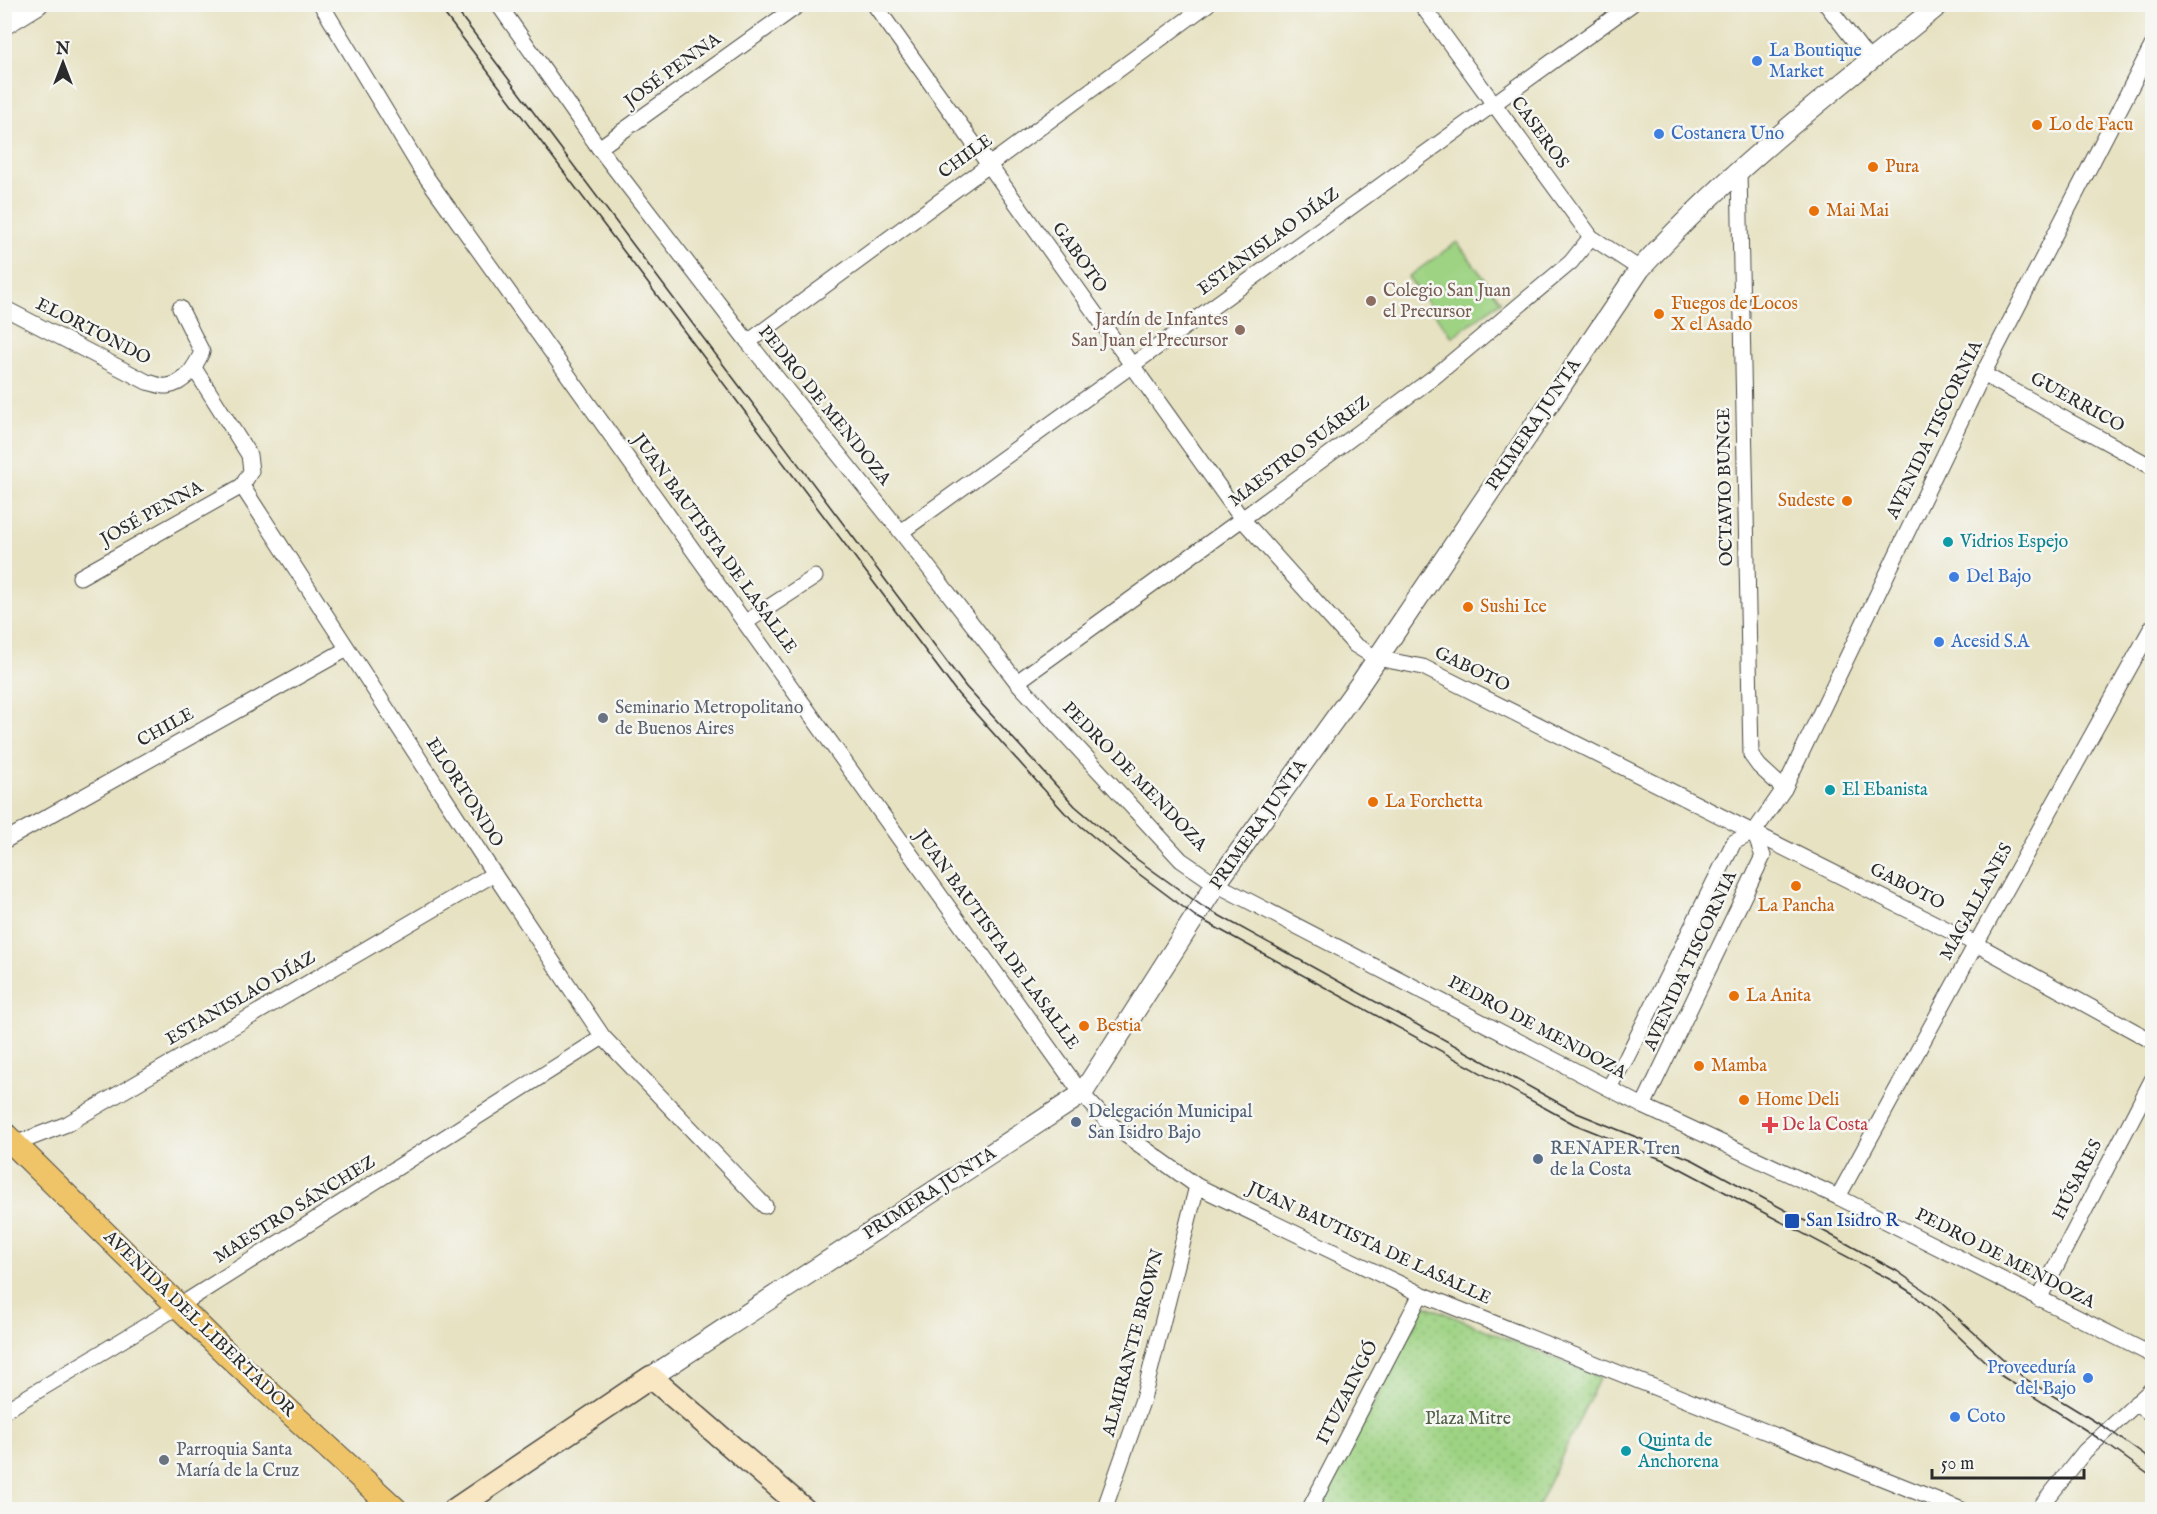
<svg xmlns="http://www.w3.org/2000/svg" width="2157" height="1514" font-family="'IM FELL English',serif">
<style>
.grass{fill:url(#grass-dots);stroke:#647f57;stroke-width:1.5}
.pitch{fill:#9ed383;stroke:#647f57;stroke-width:1.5}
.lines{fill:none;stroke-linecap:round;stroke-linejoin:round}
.minor-casing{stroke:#474642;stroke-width:17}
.tertiary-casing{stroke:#474642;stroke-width:22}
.secondary-casing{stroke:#474642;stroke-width:25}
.primary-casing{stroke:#474642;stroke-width:26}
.minor{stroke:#fff;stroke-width:15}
.tertiary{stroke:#fff;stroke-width:20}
.secondary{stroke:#f9e7c3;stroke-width:22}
.primary{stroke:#efc469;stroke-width:24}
.tram{stroke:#2b2b2b;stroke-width:1.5}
.shop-dot{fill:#3f7fe0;stroke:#f6f6f2;stroke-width:2}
.food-dot{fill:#e8710a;stroke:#f6f6f2;stroke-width:2}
.education-dot{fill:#8d6e63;stroke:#f6f6f2;stroke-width:2}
.culture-dot{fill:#0f9aa8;stroke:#f6f6f2;stroke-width:2}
.worship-dot{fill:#6b7280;stroke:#f6f6f2;stroke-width:2}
.service-dot{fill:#5c6f8a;stroke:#f6f6f2;stroke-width:2}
.health-dot{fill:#e0444e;stroke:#f6f6f2;stroke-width:2}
.transit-dot{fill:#1a4fb4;stroke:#f6f6f2;stroke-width:2}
.labels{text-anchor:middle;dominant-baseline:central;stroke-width:5;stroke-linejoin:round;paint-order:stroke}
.shop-label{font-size:18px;fill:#366cbe;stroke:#f6f6f2;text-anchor:start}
.street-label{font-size:18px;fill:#2b2b2b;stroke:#f6f6f2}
.food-label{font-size:18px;fill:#c56008;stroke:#f6f6f2;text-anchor:start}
.education-label{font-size:18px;fill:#785e54;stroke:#f6f6f2;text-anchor:start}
.culture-label{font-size:18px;fill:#0d838f;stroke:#f6f6f2;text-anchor:start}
.worship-label{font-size:18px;fill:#5b616d;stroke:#f6f6f2;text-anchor:start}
.service-label{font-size:18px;fill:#4e5e75;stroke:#f6f6f2;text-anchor:start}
.health-label{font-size:18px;fill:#be3a42;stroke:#f6f6f2;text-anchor:start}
.transit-label{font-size:18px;fill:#164399;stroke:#f6f6f2;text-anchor:start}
.park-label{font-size:18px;fill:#4e5d45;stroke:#f6f6f2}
</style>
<defs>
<pattern id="grass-dots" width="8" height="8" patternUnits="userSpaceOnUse" patternTransform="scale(1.5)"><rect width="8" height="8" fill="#9ed383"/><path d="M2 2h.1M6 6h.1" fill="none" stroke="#88b571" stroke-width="1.8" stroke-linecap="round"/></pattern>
</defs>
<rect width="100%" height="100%" fill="#f6f6f2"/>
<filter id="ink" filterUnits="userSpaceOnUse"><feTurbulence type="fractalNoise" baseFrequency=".0167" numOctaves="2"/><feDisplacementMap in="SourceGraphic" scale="12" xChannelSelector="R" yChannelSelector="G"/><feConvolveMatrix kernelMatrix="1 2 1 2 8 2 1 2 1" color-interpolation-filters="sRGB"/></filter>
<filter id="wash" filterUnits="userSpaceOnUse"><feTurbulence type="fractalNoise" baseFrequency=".008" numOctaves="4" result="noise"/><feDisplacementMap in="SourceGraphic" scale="24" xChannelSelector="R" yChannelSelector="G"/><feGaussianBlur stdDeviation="1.35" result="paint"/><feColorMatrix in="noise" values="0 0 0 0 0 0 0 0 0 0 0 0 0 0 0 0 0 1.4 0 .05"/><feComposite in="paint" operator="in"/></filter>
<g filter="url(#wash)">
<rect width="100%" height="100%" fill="#e7e2c2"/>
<polygon class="grass" points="1425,1305 1600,1377 1536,1509 1319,1509"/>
<polygon class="pitch" points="1457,242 1501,301 1452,337 1408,277"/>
</g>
<g filter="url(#ink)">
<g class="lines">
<defs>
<g id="minor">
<polyline points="321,4 422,171 1082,1094 1109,1123 1197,1186 1421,1294 1962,1510"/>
<polyline points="498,4 599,148 748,342 901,532 1017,682 1181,860 1216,884 1643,1106 1838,1197 2152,1355"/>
<polyline points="874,4 1242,519 1355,645 1376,658 1423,667 1976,944 2152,1041"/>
<polyline points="1421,4 1591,237 1640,269"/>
<polyline points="1826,4 1870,61"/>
<polyline points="599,148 800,4"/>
<polyline points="1739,171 1751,755 1759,766 1784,789"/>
<path d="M4,308L147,382C153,383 162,387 167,386C185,384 195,367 202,352L180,308"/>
<polyline points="748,342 1208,4"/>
<polyline points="194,368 249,455 251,471 242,486 494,874 603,1037 765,1206"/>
<polyline points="1983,374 2152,467"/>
<polyline points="901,532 1632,4"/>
<polyline points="80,577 242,486"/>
<polyline points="746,622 815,577"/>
<polyline points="1017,682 1242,519 1434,377 1571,262 1591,237"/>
<polyline points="4,841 347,649"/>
<polyline points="1609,1087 1627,1057 1734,842 1754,832 1784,789 1983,374 2152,46"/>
<polyline points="1643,1106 1763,856 1754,832"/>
<polyline points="7,1147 67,1124 494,874"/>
<polyline points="1838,1197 1976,944 2152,627"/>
<polyline points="2039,1299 2152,1080"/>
<polyline points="2136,1403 2152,1415"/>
<polyline points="4,1411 179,1306 603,1037"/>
<polyline points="1104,1510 1143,1399 1197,1186"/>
<polyline points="1309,1510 1421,1294"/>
<polyline points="2038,1510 2085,1451 2152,1389"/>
</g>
<g id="tertiary">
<polyline points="4,25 38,4"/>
<path d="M651,1377L1082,1094L1216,884L1360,684L1640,269C1729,170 1837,88 1940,4"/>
</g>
<polyline id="secondary" points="454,1510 651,1377 805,1510"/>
<polyline id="primary" points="4,1134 229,1356 396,1510"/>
</defs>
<use href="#minor" class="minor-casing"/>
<use href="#tertiary" class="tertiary-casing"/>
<use href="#secondary" class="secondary-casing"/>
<use href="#primary" class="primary-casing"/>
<use href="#minor" class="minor"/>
<use href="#tertiary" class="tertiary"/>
<use href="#secondary" class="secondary"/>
<use href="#primary" class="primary"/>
<g class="tram">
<polyline points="437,4 958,694 1065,813 1131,868 1195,916 1574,1124 1666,1161 1893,1281 1912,1293 1930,1309 1997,1373 2098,1438 2152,1477"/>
<polyline points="452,4 966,687 1075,806 1138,860 1202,906 1577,1113 1693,1160 1897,1271 1938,1300 2024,1378 2109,1430 2152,1461"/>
</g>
</g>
</g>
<g class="shop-dot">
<circle cx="1757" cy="61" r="6"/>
<circle cx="1659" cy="134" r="6"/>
<circle cx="1954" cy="577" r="6"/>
<circle cx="1939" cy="642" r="6"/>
<circle cx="2088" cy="1378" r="6"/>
<circle cx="1955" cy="1417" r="6"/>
</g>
<g class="food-dot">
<circle cx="2037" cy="125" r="6"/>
<circle cx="1873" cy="167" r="6"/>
<circle cx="1814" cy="211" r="6"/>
<circle cx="1659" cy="314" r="6"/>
<circle cx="1847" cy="501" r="6"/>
<circle cx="1468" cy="607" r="6"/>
<circle cx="1373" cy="802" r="6"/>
<circle cx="1796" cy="886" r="6"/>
<circle cx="1734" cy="996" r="6"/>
<circle cx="1084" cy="1026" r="6"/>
<circle cx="1699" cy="1066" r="6"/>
<circle cx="1744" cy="1100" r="6"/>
</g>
<g class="education-dot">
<circle cx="1371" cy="301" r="6"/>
<circle cx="1240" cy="330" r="6"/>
</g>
<g class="culture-dot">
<circle cx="1948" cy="542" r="6"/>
<circle cx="1830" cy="790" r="6"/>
<circle cx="1626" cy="1451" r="6"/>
</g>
<g class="worship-dot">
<circle cx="603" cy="718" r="6"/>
<circle cx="164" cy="1460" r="6"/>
</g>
<g class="service-dot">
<circle cx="1076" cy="1122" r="6"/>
<circle cx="1538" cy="1159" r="6"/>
</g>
<path class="health-dot" d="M1767 1116h6v6h6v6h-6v6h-6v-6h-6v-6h6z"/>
<rect class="transit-dot" x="1784" y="1213" width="16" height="16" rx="3"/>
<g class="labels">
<g class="shop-label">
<text x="1769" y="51">La Boutique<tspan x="1769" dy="21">Market</tspan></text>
<text x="1671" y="134">Costanera Uno</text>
<text x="1966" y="577">Del Bajo</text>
<text x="1951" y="642">Acesid S.A</text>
<text x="2076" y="1368" text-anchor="end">Proveeduría<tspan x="2076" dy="21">del Bajo</tspan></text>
<text x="1967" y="1417">Coto</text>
</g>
<g class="street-label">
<text transform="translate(673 71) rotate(-36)">JOSÉ PENNA</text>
<text transform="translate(1539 133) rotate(54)">CASEROS</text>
<text transform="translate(966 157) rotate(-36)">CHILE</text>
<text transform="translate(1269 242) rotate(-36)">ESTANISLAO DÍAZ</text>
<text transform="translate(1079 258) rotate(55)">GABOTO</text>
<text transform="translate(93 332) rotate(27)">ELORTONDO</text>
<text transform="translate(2077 403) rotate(29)">GUERRICO</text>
<text transform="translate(824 406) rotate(51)">PEDRO DE MENDOZA</text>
<text transform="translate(1534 425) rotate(-56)">PRIMERA JUNTA</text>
<text transform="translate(1935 430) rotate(-64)">AVENIDA TISCORNIA</text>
<text transform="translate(1300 452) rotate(-37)">MAESTRO SUÁREZ</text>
<text transform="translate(1726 487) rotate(-91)">OCTAVIO BUNGE</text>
<text transform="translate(152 514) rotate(-29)">JOSÉ PENNA</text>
<text transform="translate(714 544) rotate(54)">JUAN BAUTISTA DE LASALLE</text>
<text transform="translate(1472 670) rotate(26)">GABOTO</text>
<text transform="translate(166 728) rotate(-29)">CHILE</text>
<text transform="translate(1134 777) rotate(46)">PEDRO DE MENDOZA</text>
<text transform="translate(464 793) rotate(57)">ELORTONDO</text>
<text transform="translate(1259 825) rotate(-55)">PRIMERA JUNTA</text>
<text transform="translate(1907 887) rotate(27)">GABOTO</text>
<text transform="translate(1977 902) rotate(-61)">MAGALLANES</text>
<text transform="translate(996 940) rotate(54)">JUAN BAUTISTA DE LASALLE</text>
<text transform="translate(1691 961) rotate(-65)">AVENIDA TISCORNIA</text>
<text transform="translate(241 999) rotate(-30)">ESTANISLAO DÍAZ</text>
<text transform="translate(1537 1028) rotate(28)">PEDRO DE MENDOZA</text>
<text transform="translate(2078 1180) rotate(-63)">HÚSARES</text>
<text transform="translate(930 1194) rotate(-33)">PRIMERA JUNTA</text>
<text transform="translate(295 1210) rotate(-32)">MAESTRO SÁNCHEZ</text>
<text transform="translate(1369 1244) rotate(25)">JUAN BAUTISTA DE LASALLE</text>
<text transform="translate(2005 1259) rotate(27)">PEDRO DE MENDOZA</text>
<text transform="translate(199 1324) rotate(44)">AVENIDA DEL LIBERTADOR</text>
<text transform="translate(1134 1343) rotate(-75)">ALMIRANTE BROWN</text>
<text transform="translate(1348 1393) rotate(-63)">ITUZAINGÓ</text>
</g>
<g class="food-label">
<text x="2049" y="125">Lo de Facu</text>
<text x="1885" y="167">Pura</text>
<text x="1826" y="211">Mai Mai</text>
<text x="1671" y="304">Fuegos de Locos<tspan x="1671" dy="21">X el Asado</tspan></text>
<text x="1835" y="501" text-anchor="end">Sudeste</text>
<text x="1480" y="607">Sushi Ice</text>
<text x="1385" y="802">La Forchetta</text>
<text x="1796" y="906" text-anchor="middle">La Pancha</text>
<text x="1746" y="996">La Anita</text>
<text x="1096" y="1026">Bestia</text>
<text x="1711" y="1066">Mamba</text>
<text x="1756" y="1100">Home Deli</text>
</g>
<g class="education-label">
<text x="1383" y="291">Colegio San Juan<tspan x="1383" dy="21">el Precursor</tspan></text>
<text x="1228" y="320" text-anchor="end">Jardín de Infantes<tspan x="1228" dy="21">San Juan el Precursor</tspan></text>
</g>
<g class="culture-label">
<text x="1960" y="542">Vidrios Espejo</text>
<text x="1842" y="790">El Ebanista</text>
<text x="1638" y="1441">Quinta de<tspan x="1638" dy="21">Anchorena</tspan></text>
</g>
<g class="worship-label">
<text x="615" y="708">Seminario Metropolitano<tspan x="615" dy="21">de Buenos Aires</tspan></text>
<text x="176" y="1450">Parroquia Santa<tspan x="176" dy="21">María de la Cruz</tspan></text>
</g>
<g class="service-label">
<text x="1088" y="1112">Delegación Municipal<tspan x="1088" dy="21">San Isidro Bajo</tspan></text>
<text x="1550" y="1149">RENAPER Tren<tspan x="1550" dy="21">de la Costa</tspan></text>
</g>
<g class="health-label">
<text x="1782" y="1125">De la Costa</text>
</g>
<g class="transit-label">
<text x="1806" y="1221">San Isidro R</text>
</g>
<g class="park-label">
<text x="1468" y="1419">Plaza Mitre</text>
</g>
</g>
<rect width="2157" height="1514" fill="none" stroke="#f6f6f2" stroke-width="24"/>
<g transform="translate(63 63)" stroke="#f6f6f2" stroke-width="4.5" paint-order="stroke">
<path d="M0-4.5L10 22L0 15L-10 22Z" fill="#2b2b2b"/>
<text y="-9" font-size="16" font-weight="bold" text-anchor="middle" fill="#2b2b2b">N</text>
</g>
<path d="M1932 1469v9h152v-9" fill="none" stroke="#2b2b2b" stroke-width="3"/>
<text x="1941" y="1469" font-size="18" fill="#2b2b2b" stroke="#f6f6f2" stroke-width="4.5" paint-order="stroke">50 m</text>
</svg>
